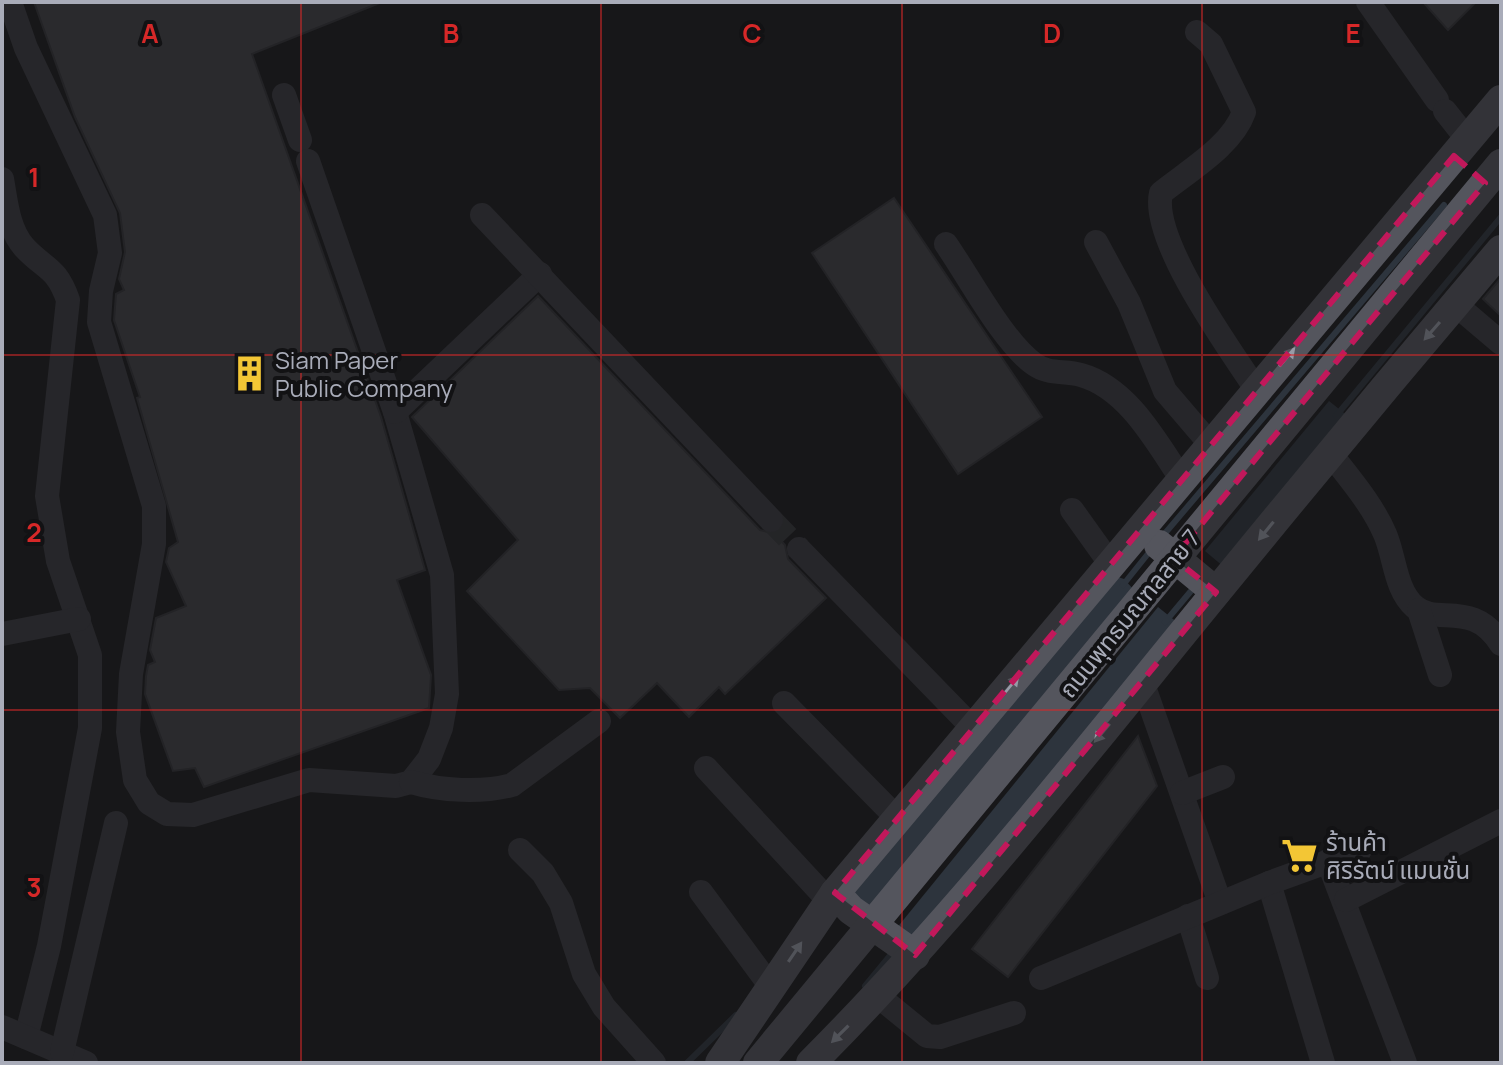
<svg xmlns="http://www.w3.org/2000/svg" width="1503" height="1065" font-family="Manrope,'Noto Sans Thai',sans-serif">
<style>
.water{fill:#2d343d}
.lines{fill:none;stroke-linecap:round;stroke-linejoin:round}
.stream{stroke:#2d343d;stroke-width:6}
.building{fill:#414146;stroke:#313135;stroke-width:2}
.minor-tunnel{stroke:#343539;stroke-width:24;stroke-dasharray:24 12;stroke-linecap:butt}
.minor{stroke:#38383e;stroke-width:24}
.major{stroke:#54555d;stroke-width:30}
.oneway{fill:#989ba7}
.marked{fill:none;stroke:#c2185b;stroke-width:6;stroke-dasharray:16 10;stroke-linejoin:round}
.grid{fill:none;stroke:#d62828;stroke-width:2;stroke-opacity:0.55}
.labels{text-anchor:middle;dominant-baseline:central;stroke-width:8;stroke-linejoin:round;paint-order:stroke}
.poi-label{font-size:24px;fill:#a9acb9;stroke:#121214;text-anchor:start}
.street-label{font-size:24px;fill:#a9acb9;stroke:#121214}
.grid-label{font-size:26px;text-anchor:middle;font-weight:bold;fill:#d62828;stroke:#121214;stroke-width:8;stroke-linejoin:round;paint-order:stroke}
</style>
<rect width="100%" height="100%" fill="#171719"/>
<g class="water">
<polygon points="1329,401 1349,417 1224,567 1205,551"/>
<polygon points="1115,576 1124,579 1135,591 871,909 853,894"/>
<polygon points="1158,607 1178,623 912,938 896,929"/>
</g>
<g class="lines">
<g class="stream">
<polyline points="1336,416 1501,217"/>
<polyline points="1161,538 1444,205"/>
<polyline points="1123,585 1151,550"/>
<polyline points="1165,622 1196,585"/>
<polyline points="865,986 893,952"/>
<polyline points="687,1063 736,1015"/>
</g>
</g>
<g class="building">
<polygon points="34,2 382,2 252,54 381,417 425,570 397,580 431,675 429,708 204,787 195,768 173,771 145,694 146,676 148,665 155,662 150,650 156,618 186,606 166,562 169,548 178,542 137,398 140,397 114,320 116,294 124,290 119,279 125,252 120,213 75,117"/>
<polygon points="1423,2 1476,2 1448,30"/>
<polygon points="894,198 1042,417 958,474 812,253"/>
<polygon points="1501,278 1501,316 1483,299"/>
<polygon points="538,296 760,530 775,534 785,545 788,559 826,598 725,694 719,687 689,717 657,683 620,718 590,688 559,690 467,591 518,540 412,417"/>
<polygon points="1138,736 1157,786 1008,977 972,949"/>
</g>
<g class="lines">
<polyline class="minor-tunnel" points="771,520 799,549"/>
<g class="minor">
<polyline points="10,2 26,48 105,215 110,253 101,291 99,322 154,506 154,544 131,674 128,732 135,780 149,803 167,814 193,815 309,780 396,786 411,782 429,759 441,728 447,694 442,575 395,412"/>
<polyline points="1368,2 1437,100"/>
<path d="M1197,32L1211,44L1244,112C1232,146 1188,171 1161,193C1150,240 1231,351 1258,392"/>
<polyline points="284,95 300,140"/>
<polyline points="1445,111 1467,139"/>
<polyline points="308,161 395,412 540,274"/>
<path d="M2,179C6,201 8,229 24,247C45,270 56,266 68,300L47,496L58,561L90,655V728L49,946L26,1037"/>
<polyline points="482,215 771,520"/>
<polyline points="1096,242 1129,303 1165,391 1212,446"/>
<path d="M946,244C969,277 1003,342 1034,364C1049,375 1064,370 1081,375C1128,388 1157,443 1182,480"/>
<polyline points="1455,304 1501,343"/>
<path d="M1330,453C1350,479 1372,504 1385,534C1395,557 1395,590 1415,607C1437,626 1473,599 1501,644"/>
<polyline points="1072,510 1112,566"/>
<polyline points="799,549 974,729"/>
<polyline points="1419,610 1440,675"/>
<polyline points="2,634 79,619"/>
<polyline points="1143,684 1220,903"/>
<polyline points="784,703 899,820"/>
<polyline points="706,768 829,901"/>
<path d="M411,782C441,791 482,793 512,785L599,721"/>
<polyline points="1182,793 1223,777"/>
<polyline points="520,850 543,873 561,903 584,974 604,1007 654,1063"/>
<polyline points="1328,861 1405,1063"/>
<polyline points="1269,883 1323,1063"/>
<polyline points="701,892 771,987"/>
<polyline points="1346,900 1501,821"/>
<polyline points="1188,916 1207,978"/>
<polyline points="1041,978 1269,883 1360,850"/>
<polyline points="878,996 927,1036 940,1037 1014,1013"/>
<polyline points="2,1027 86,1063"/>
<polyline points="62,1052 116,823"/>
</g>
<g class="major">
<polyline points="1159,545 1216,592"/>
<polyline points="835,893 851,910 915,955"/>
<polyline points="720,1063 835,893 1501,100"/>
<polyline points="758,1063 1501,164"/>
<path d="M811,1063C958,916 1086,751 1218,590C1311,476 1405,363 1501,250"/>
</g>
</g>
<defs><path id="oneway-solid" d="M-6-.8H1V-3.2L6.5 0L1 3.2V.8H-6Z" transform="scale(2)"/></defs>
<g class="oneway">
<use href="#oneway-solid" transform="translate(1432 331) rotate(131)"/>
<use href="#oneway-solid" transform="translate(1287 357) rotate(-50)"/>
<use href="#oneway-solid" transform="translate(1266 531) rotate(129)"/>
<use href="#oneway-solid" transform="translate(1011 685) rotate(-50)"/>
<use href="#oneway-solid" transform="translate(1102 733) rotate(130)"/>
<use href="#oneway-solid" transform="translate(795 952) rotate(-56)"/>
<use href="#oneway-solid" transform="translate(840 1034) rotate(135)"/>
</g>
<path d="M0 0H1503V1065H0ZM1454,156L1485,183L1173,558L1216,592L915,955L835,893Z" fill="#171719" fill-opacity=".55" fill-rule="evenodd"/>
<path class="marked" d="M1454,156L1485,183L1173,558L1216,592L915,955L835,893Z"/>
<path class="grid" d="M301,2V1063M601,2V1063M902,2V1063M1202,2V1063M2,355H1501M2,710H1501"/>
<defs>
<symbol id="building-bare" viewBox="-9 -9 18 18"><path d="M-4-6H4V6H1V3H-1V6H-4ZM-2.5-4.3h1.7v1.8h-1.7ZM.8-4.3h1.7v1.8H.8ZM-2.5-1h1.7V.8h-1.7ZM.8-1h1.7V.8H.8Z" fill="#f3c635" stroke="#121214" stroke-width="2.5" paint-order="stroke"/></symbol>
<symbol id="supermarket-bare" viewBox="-9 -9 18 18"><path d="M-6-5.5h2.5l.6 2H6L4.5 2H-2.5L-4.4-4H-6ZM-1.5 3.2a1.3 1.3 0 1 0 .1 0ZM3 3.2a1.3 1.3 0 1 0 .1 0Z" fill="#f3c635" stroke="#121214" stroke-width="2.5" paint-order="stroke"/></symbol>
</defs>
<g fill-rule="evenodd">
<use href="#building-bare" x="224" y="348" width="51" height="51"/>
<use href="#supermarket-bare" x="1274" y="830" width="51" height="51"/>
</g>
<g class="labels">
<g class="poi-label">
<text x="275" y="359">Siam Paper<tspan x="275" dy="28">Public Company</tspan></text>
<text x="1326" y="841">ร้านค้า<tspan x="1326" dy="28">ศิริรัตน์ แมนชั่น</tspan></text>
</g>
<g class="street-label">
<text transform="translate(1129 613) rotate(-51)">ถนนพุทธมณฑลสาย 7</text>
</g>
</g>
<g class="grid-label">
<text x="150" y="43">A</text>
<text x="451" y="43">B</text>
<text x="752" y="43">C</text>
<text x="1052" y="43">D</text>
<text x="1353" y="43">E</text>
<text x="34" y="187">1</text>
<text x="34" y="542">2</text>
<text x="34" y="897">3</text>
</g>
<rect width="1503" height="1065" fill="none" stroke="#a9acb9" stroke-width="8"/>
</svg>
